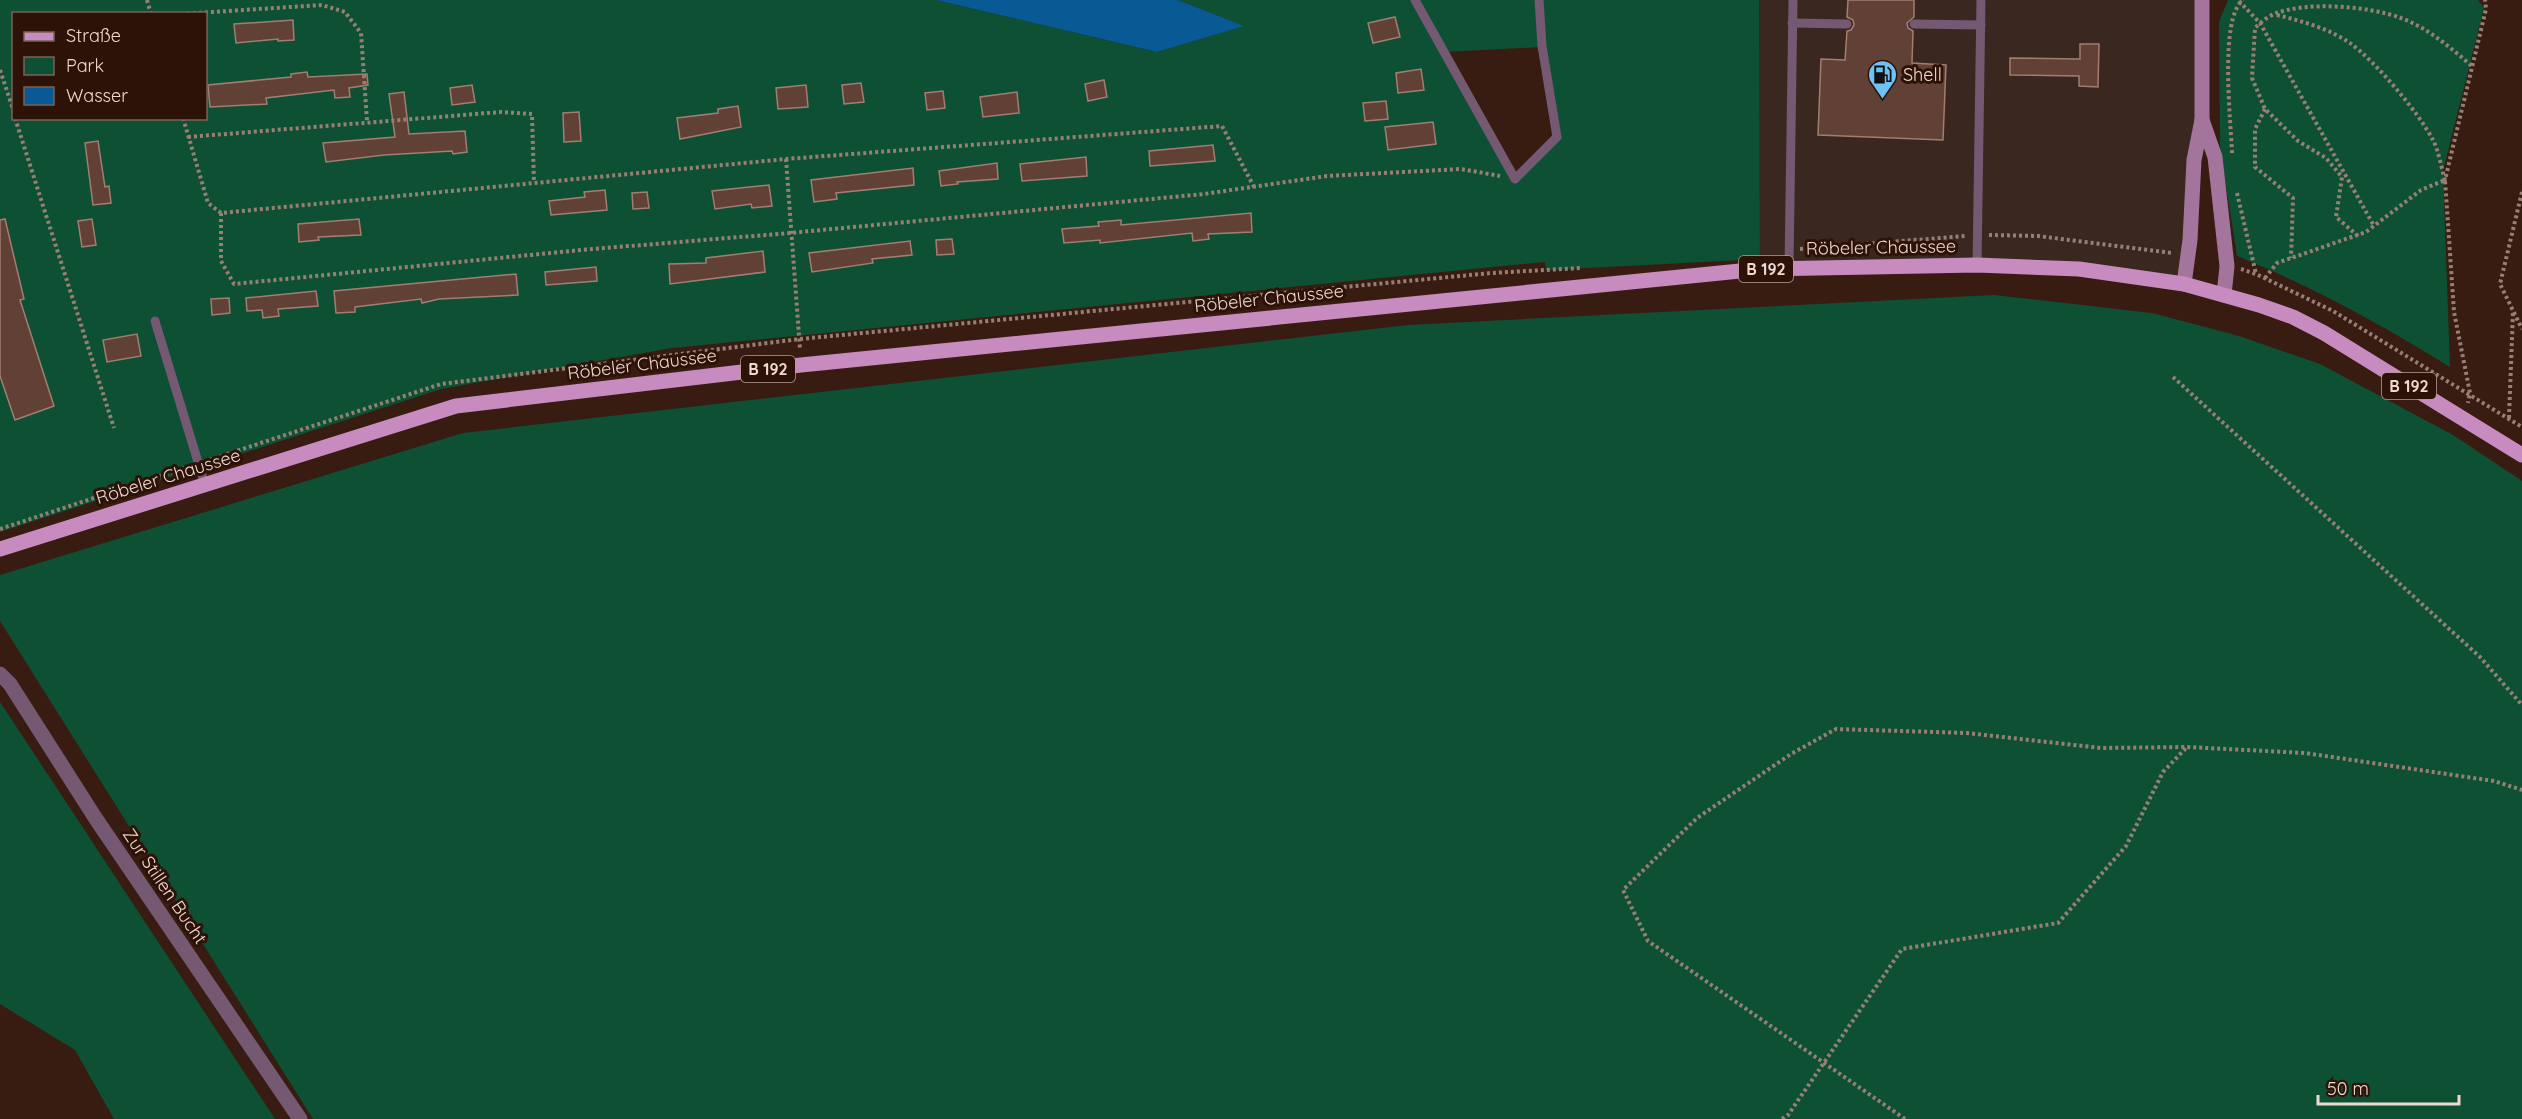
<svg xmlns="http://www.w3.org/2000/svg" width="2522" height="1119" font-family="Quicksand,sans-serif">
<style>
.commercial{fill:#392720}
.green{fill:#0e5033;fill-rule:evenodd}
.water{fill:#095994}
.building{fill:#614135;stroke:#a27e71;stroke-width:1.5}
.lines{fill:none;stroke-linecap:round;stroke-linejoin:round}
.path{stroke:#977f76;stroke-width:4;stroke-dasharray:3 3;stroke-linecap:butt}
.lane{stroke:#755872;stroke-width:9}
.street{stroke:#755872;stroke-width:15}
.secondary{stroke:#a3759d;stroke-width:15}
.primary{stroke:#c78bbf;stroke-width:15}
.labels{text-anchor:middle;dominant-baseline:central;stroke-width:6;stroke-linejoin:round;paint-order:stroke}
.shield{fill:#2d1208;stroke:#b39d95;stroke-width:1.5}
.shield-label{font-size:16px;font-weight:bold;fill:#edd9d1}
.poi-label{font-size:18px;fill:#edd9d1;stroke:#2d1208;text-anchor:start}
.street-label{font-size:18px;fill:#edd9d1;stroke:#2d1208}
</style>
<rect width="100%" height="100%" fill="#381c11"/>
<polygon class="commercial" points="1759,0 2202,0 2202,120 2184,284 2079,269 1760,269"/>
<g class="green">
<path d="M0,0H936L1157,52L1243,26L1178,0H1759L1760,269L1744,260L1546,270L1545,262L672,348L441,389L0,532ZM14,14H206V118H14ZM1542,47L1557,137L1515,179L1443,52Z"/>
<path d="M2228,0H2478L2484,8L2443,171L2450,367C2378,323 2315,288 2237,256L2220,147L2219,22Z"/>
<polygon points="1994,295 2152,313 2239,336 2320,364 2453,435 2522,481 2522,1119 313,1119 0,621 0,575 463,433 1408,325"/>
<polygon points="0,702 275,1119 114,1119 75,1050 0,1004"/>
</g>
<polygon class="water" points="936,0 1178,0 1244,26 1157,52"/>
<g class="building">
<polygon points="1848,0 1914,0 1914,17 1907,23 1908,28 1913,31 1912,63 1946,65 1943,140 1818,135 1821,59 1845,60 1847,31 1851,30 1854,25 1853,20 1847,17"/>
<polygon points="1395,17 1400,37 1373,43 1368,23"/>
<polygon points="293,20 294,40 278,41 278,39 236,43 234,24"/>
<polygon points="2080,44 2099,44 2098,87 2079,86 2079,76 2010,75 2010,58 2080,59"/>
<polygon points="1421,69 1424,90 1398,93 1396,73"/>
<polygon points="307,72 308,77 367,74 368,85 349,88 350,97 335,98 334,90 266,98 267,104 210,107 208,85 291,77 291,74"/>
<polygon points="1104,80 1107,97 1088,101 1085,84"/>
<polygon points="861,83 864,102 844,104 842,85"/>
<polygon points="472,85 475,102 452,105 450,88"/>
<polygon points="806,85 808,107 778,109 776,88"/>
<polygon points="943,91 945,108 927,110 925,93"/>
<polygon points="404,92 409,134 465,131 467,152 453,154 452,151 384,155 326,162 323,143 395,137 389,94"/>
<polygon points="1017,92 1019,113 983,117 980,97"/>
<polygon points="1386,101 1388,119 1365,121 1363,103"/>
<polygon points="738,106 741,127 680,139 677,118 718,113 718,109"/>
<polygon points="579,112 581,141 564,142 563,113"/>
<polygon points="1433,122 1436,144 1388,150 1385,127"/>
<polygon points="98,141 105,187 109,186 111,203 93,205 85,143"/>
<polygon points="1213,145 1215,161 1150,166 1149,151"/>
<polygon points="1086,157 1087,176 1022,181 1020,164"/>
<polygon points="997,163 998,179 957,182 958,184 941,186 939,171"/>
<polygon points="913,168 914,185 836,193 837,199 814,202 811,180"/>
<polygon points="769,185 772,206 752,208 751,204 715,209 712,191"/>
<polygon points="605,190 607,210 551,215 549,201 585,197 584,192"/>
<polygon points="647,192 649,208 633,209 632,193"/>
<polygon points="1251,213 1252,232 1208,234 1209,239 1193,241 1192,233 1100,243 1100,240 1064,243 1062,229 1099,226 1098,222 1121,220 1121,225"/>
<polygon points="5,219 24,299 20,300 54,406 15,420 0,376 0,220"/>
<polygon points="92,219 96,245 82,247 78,221"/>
<polygon points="359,219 361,235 318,237 319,240 299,242 298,224"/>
<polygon points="952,239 954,254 937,255 936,240"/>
<polygon points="910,241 912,255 872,259 873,263 812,272 809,253"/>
<polygon points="763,251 765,272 670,284 669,264 706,263 706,258"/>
<polygon points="596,267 597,281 546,285 545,272"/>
<polygon points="516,274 518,295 439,299 422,303 421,299 355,307 355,312 336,313 334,291"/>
<polygon points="316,291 318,306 278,309 279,316 263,318 262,310 247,311 246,298"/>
<polygon points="229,298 230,313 212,315 211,299"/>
<polygon points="137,334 141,356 107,362 103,340"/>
</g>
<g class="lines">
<g class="path">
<polyline points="147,0 151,14"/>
<polyline points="2239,1 2260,23 2374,226"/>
<polyline points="181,14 322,5 345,12 361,33 367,121"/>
<path d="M2277,15C2301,21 2328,28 2350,43C2375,61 2419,113 2433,140C2439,152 2441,167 2445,180L2486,9L2485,0"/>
<polyline points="0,70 14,112"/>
<polyline points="2265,109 2255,129 2255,167 2293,198 2291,258"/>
<polyline points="15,118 114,428"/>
<polyline points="183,118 208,203 221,213 786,159 1222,126 1254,187"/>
<polyline points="188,137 501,112 532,114 534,183"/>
<path d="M2232,153C2231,122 2219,18 2243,0"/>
<polyline points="786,159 800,349"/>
<polyline points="2522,192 2500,284 2522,329"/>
<polyline points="2237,193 2256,274"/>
<polyline points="221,213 221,261 234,284 581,250 790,233 1204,194 1327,176 1461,169 1500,176"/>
<polyline points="1989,235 2038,236 2172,253"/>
<path d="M2358,236L2336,217L2342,177L2326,158L2298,141L2265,109L2252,78L2255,28C2260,23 2267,17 2274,14C2306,1 2369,6 2401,18C2428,28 2451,48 2473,67"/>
<polyline points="1800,249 1966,236"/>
<polyline points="2241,269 2256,274 2333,311 2522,427"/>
<polyline points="2265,278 2277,263 2366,232 2421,190 2445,180 2454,312 2470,393 2468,403"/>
<polyline points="2173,377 2480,657 2522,705"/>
<polyline points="2509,418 2513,312"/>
<polyline points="209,460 441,384 800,339 1491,273 1581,268"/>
<polyline points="0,529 188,467"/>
<polyline points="1782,1119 1788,1115 1902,949 2058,923 2126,846 2163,772 2187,747"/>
<polyline points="1905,1119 1648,941 1623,890 1697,818 1791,754 1836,729 1967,733 2101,748 2187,747 2305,753 2494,781 2522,790"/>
</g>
<g class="lane">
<polyline points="1415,0 1515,179 1557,137 1542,46 1539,0"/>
<polyline points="1792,23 1847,24"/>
<polyline points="1914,24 1981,25"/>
<polyline points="1977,265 1981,0"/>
<polyline points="1789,267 1793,0"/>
<polyline points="155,321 205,485"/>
</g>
<polyline class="street" points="0,674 10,684 96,819 300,1119"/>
<g class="secondary">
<polyline points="2202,120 2215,157 2227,266 2224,295"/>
<polyline points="2184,284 2190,240 2194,160 2202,120 2202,0"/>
</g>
<polyline class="primary" points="0,549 456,406 801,365 1760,269 1977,265 2079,269 2184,284 2259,305 2293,317 2324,333 2522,455"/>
</g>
<defs>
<symbol id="fuel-pin" viewBox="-11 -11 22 30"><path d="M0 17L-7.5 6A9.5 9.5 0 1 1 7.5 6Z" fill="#6dc2f3" stroke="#2d1208"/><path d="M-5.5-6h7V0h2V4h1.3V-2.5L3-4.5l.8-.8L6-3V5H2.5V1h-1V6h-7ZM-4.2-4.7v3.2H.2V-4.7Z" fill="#111"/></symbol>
</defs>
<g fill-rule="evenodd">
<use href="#fuel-pin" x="1866" y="58" width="33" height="45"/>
</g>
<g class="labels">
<g class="shield">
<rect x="1739" y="256" width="54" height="26" rx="4.5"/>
<rect x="741" y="356" width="54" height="26" rx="4.5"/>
<rect x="2382" y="373" width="54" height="26" rx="4.5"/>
</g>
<g class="shield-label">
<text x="1766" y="269">B 192</text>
<text x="768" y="369">B 192</text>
<text x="2409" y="386">B 192</text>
</g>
<g class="poi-label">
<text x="1903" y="74">Shell</text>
</g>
<g class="street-label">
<text transform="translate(1881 247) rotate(-1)">Röbeler Chaussee</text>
<text transform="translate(1269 298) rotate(-6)">Röbeler Chaussee</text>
<text transform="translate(642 364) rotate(-7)">Röbeler Chaussee</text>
<text transform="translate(168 476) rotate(-17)">Röbeler Chaussee</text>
<text transform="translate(165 886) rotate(56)">Zur Stillen Bucht</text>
</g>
</g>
<rect x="12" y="12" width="195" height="108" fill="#2d1208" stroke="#7a6258" stroke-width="1.5"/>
<rect x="24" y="32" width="30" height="9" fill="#c78bbf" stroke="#7a6258" stroke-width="1.5"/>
<text x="66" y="42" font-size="18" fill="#edd9d1">Straße</text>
<rect x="24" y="57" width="30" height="18" fill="#0e5033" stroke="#7a6258" stroke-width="1.5"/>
<text x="66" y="72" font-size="18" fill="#edd9d1">Park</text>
<rect x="24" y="87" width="30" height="18" fill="#095994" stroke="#7a6258" stroke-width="1.5"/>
<text x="66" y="102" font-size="18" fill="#edd9d1">Wasser</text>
<path d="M2318 1095v9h141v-9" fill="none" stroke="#edd9d1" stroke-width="3"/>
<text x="2327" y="1095" font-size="18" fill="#edd9d1" stroke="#2d1208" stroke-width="4.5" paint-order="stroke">50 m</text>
</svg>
